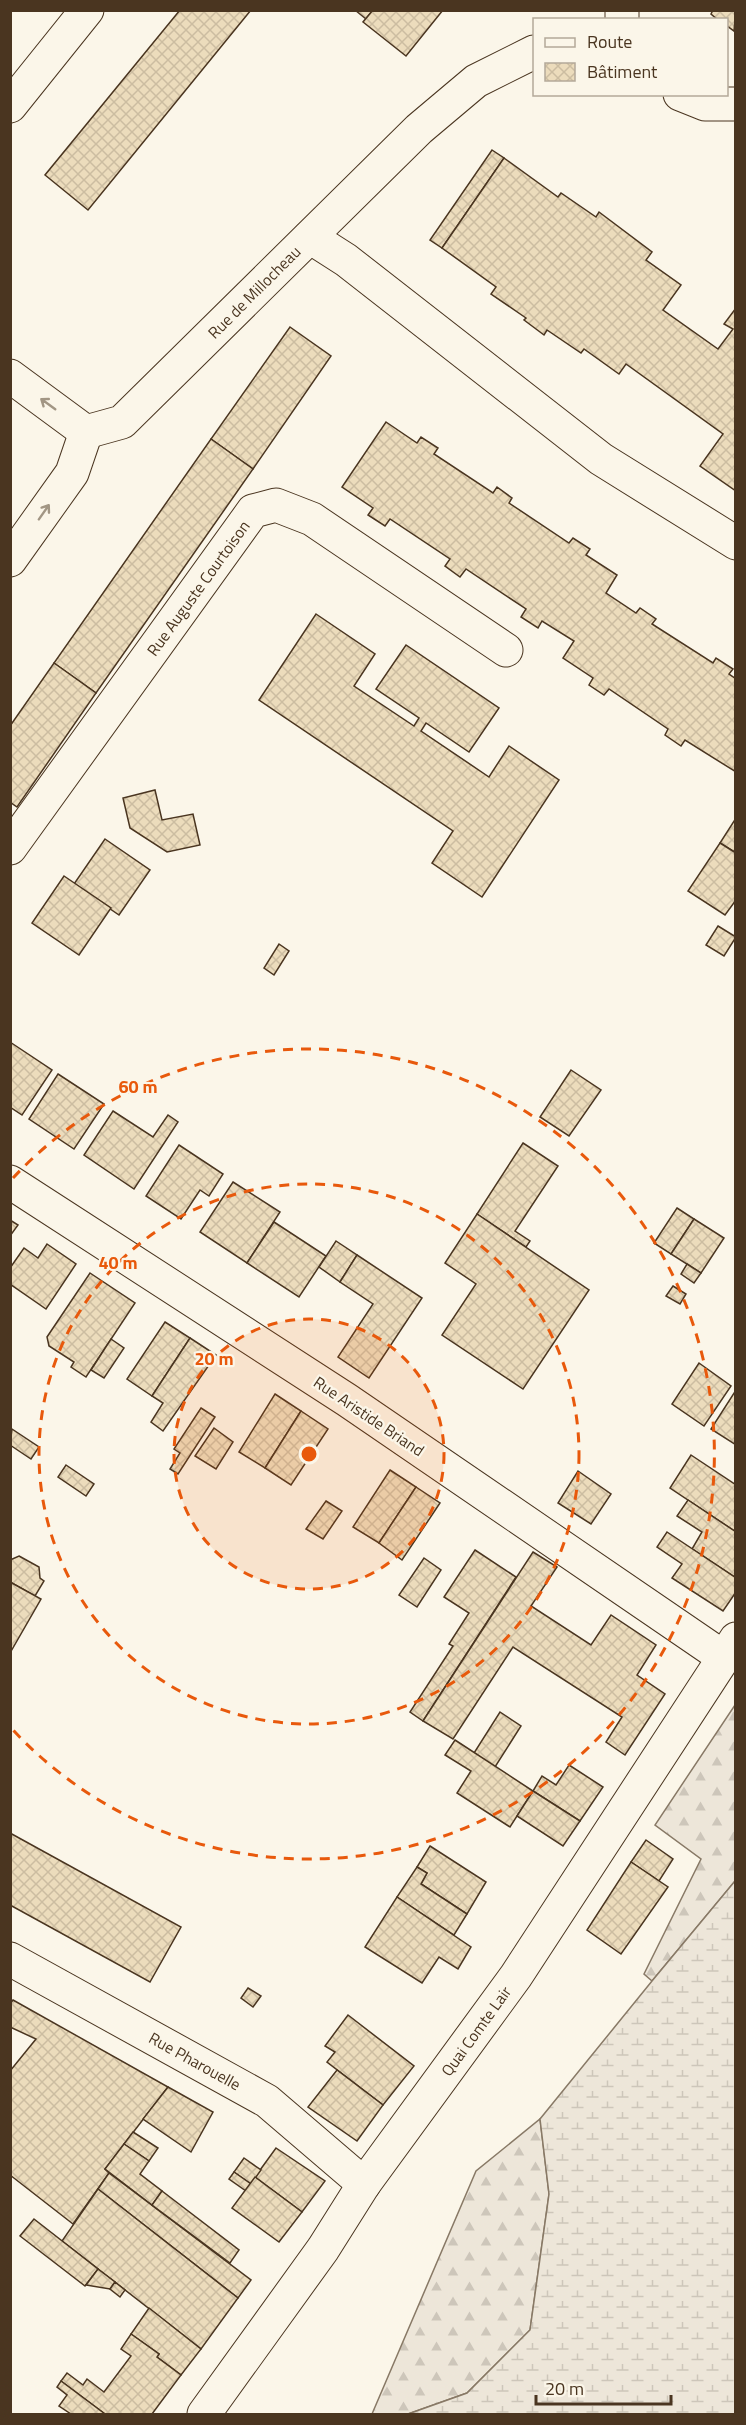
<svg xmlns="http://www.w3.org/2000/svg" width="746" height="2425" font-family="'Titillium Web',sans-serif">
<style>
.forest{fill:url(#forest-firs);stroke:#887966;stroke-width:1.5}
.wetland{fill:url(#wetland-marsh);stroke:#887966;stroke-width:1.5}
.building{fill:url(#building-cross-hatch);stroke:#4a3520;stroke-width:1.5}
.lines{fill:none;stroke-linecap:round;stroke-linejoin:round}
.minor-casing{stroke:#4a3520;stroke-width:35}
.minor{stroke:#fbf6e9;stroke-width:33}
.oneway{stroke:#a29684}
.ring{fill:none;stroke:#e8590c;stroke-width:3;stroke-dasharray:10 8}
.labels{text-anchor:middle;dominant-baseline:central;stroke-width:4.5;stroke-linejoin:round;paint-order:stroke}
.street-label{font-size:16px;fill:#4a3520;stroke:#fbf6e9}
.centre{fill:#e8590c;stroke:#fbf6e9;stroke-width:3}
.ring-label{font-size:18px;text-anchor:middle;font-weight:bold;fill:#e8590c;stroke:#fbf6e9;stroke-width:4.5;stroke-linejoin:round;paint-order:stroke}
</style>
<defs>
<pattern id="forest-firs" width="22" height="20" patternUnits="userSpaceOnUse" patternTransform="scale(1.5)"><rect width="22" height="20" fill="#ede6d9"/><path d="M5 1l3.5 6h-7zM16 11l3.5 6h-7z" fill="#cdc6ba"/></pattern>
<pattern id="wetland-marsh" width="20" height="14" patternUnits="userSpaceOnUse" patternTransform="scale(1.5)"><rect width="20" height="14" fill="#ede6d9"/><path d="M1 5h8M5 5V1M11 12h8M15 12V8" fill="none" stroke="#cdc6ba"/></pattern>
<pattern id="building-cross-hatch" width="8" height="8" patternUnits="userSpaceOnUse" patternTransform="scale(1.5)"><rect width="8" height="8" fill="#ecdcbc"/><path d="M0 0l8 8M0 8l8-8" fill="none" stroke="#ccbda1"/></pattern>
</defs>
<rect width="100%" height="100%" fill="#fbf6e9"/>
<g class="forest">
<polygon points="735,1705 735,1881 652,1981 644,1974 701,1859 655,1825"/>
<polygon points="540,2119 549,2194 530,2330 467,2393 408,2414 372,2414 476,2171"/>
</g>
<polygon class="wetland" points="735,1881 735,2414 408,2414 467,2393 530,2330 549,2194 540,2119 652,1981"/>
<g class="building">
<polygon points="180,10 251,10 88,210 45,175"/>
<polygon points="355,10 373,10 366,19"/>
<polygon points="373,10 443,10 406,56 363,22"/>
<polygon points="713,10 736,10 734,31 726,25 726,20 718,20 711,14"/>
<polygon points="492,150 504,158 442,248 430,240"/>
<polygon points="504,158 558,197 561,193 596,217 599,212 652,252 646,260 681,285 663,310 718,349 733,329 724,324 736,308 736,491 700,466 723,434 626,364 619,374 584,349 581,353 547,330 544,335 524,320 526,318 491,294 496,287 442,248"/>
<polygon points="290,327 331,356 253,469 211,439"/>
<polygon points="386,422 417,443 421,437 438,448 434,454 493,493 497,487 512,498 509,503 569,543 573,538 590,549 586,555 617,575 606,593 636,613 640,608 656,619 652,624 713,663 716,658 733,669 729,674 736,679 736,772 685,740 681,746 665,735 668,729 609,689 604,695 589,685 593,678 563,658 574,641 542,621 538,628 521,617 526,609 466,569 460,577 445,566 450,559 390,519 385,526 368,515 373,508 342,487"/>
<polygon points="211,439 253,469 96,693 54,663"/>
<polygon points="316,614 375,654 354,686 414,726 419,718 376,689 406,645 499,708 469,752 426,723 421,731 489,777 509,746 559,780 482,897 432,863 453,831 259,700"/>
<polygon points="54,663 96,693 17,807 10,802 10,726"/>
<polygon points="155,790 162,820 193,814 200,845 167,852 130,828 123,798"/>
<polygon points="736,818 736,853 720,843"/>
<polygon points="105,839 150,870 119,915 74,884"/>
<polygon points="720,843 736,853 736,900 725,915 688,891"/>
<polygon points="64,876 111,908 79,955 32,923"/>
<polygon points="718,926 736,937 724,956 706,945"/>
<polygon points="279,944 289,951 274,975 264,968"/>
<polygon points="10,1042 52,1070 22,1115 10,1107"/>
<polygon points="571,1070 601,1090 569,1136 540,1117"/>
<polygon points="58,1074 104,1104 74,1149 29,1119"/>
<polygon points="113,1111 153,1137 168,1115 178,1122 134,1189 84,1155"/>
<polygon points="523,1143 558,1166 515,1231 530,1241 526,1247 477,1214"/>
<polygon points="179,1145 223,1174 209,1196 200,1190 181,1219 146,1196"/>
<polygon points="233,1182 280,1212 247,1263 200,1232"/>
<polygon points="677,1208 694,1219 671,1254 654,1243"/>
<polygon points="477,1214 589,1290 523,1389 442,1335 476,1284 445,1263"/>
<polygon points="694,1219 724,1238 701,1273 671,1254"/>
<polygon points="10,1220 18,1225 10,1236"/>
<polygon points="274,1222 326,1256 299,1297 247,1263"/>
<polygon points="336,1241 357,1255 340,1282 319,1267"/>
<polygon points="47,1244 76,1264 46,1309 10,1284 10,1268 24,1248 38,1258"/>
<polygon points="357,1255 422,1298 369,1378 338,1357 373,1304 340,1282"/>
<polygon points="687,1264 701,1273 694,1283 681,1274"/>
<polygon points="90,1273 135,1303 86,1377 71,1367 74,1362 49,1346 47,1337"/>
<polygon points="673,1286 686,1294 680,1304 666,1296"/>
<polygon points="165,1322 190,1338 152,1396 127,1379"/>
<polygon points="190,1338 216,1355 163,1431 151,1422 163,1403 152,1396"/>
<polygon points="111,1339 124,1348 104,1378 91,1370"/>
<polygon points="699,1363 731,1386 704,1426 672,1404"/>
<polygon points="736,1390 736,1445 711,1429"/>
<polygon points="275,1394 301,1411 265,1468 239,1452"/>
<polygon points="201,1408 215,1417 178,1474 170,1469 180,1453 174,1449"/>
<polygon points="301,1411 328,1429 291,1485 265,1468"/>
<polygon points="214,1428 233,1442 216,1469 195,1456"/>
<polygon points="12,1429 39,1447 31,1459 10,1445"/>
<polygon points="691,1455 736,1485 736,1532 670,1488"/>
<polygon points="66,1465 94,1484 86,1496 58,1477"/>
<polygon points="390,1470 416,1487 379,1543 353,1527"/>
<polygon points="578,1471 611,1494 591,1524 558,1503"/>
<polygon points="416,1487 440,1503 402,1560 379,1543"/>
<polygon points="688,1500 736,1532 736,1578 692,1549 702,1532 677,1516"/>
<polygon points="326,1501 342,1511 323,1539 306,1529"/>
<polygon points="667,1532 736,1578 736,1592 723,1611 672,1578 682,1564 657,1547"/>
<polygon points="475,1550 516,1577 423,1721 410,1712 453,1646 449,1644 469,1613 444,1597"/>
<polygon points="533,1552 557,1567 531,1606 591,1645 611,1615 656,1645 637,1675 665,1694 625,1755 606,1742 622,1717 513,1647 453,1739 423,1721"/>
<polygon points="19,1556 39,1567 40,1578 44,1581 35,1596 10,1582 10,1560"/>
<polygon points="424,1558 441,1570 417,1607 399,1595"/>
<polygon points="10,1582 41,1599 10,1653"/>
<polygon points="500,1712 521,1726 495,1767 474,1753"/>
<polygon points="455,1740 533,1791 510,1827 457,1793 471,1771 445,1755"/>
<polygon points="569,1765 603,1787 580,1821 533,1791 542,1776 556,1785"/>
<polygon points="533,1791 580,1821 563,1846 517,1816"/>
<polygon points="10,1833 181,1927 150,1982 10,1905"/>
<polygon points="646,1840 673,1859 659,1881 631,1862"/>
<polygon points="430,1846 486,1882 467,1914 421,1884 427,1873 417,1867"/>
<polygon points="631,1862 668,1887 621,1954 587,1930"/>
<polygon points="417,1867 427,1873 421,1884 467,1914 454,1935 397,1897"/>
<polygon points="397,1897 471,1947 458,1969 439,1957 422,1983 365,1947"/>
<polygon points="248,1988 261,1996 253,2007 241,1998"/>
<polygon points="13,2000 168,2087 105,2169 109,2173 73,2224 10,2175 10,2071 36,2039 10,2027 10,2004"/>
<polygon points="348,2015 414,2066 383,2105 327,2062 335,2052 325,2046"/>
<polygon points="337,2070 383,2105 357,2141 308,2107"/>
<polygon points="168,2087 213,2112 191,2152 143,2119"/>
<polygon points="133,2132 158,2148 149,2161 124,2144"/>
<polygon points="124,2144 149,2161 140,2174 162,2191 152,2205 105,2169"/>
<polygon points="276,2148 325,2181 302,2212 255,2177"/>
<polygon points="244,2158 261,2170 251,2184 234,2172"/>
<polygon points="234,2172 251,2184 246,2191 229,2179"/>
<polygon points="109,2173 251,2280 238,2298 98,2189"/>
<polygon points="255,2177 302,2212 279,2242 232,2208"/>
<polygon points="98,2189 238,2298 201,2349 62,2241"/>
<polygon points="162,2191 239,2250 230,2263 152,2205"/>
<polygon points="34,2219 98,2269 85,2286 20,2236"/>
<polygon points="98,2269 115,2282 110,2289 86,2285"/>
<polygon points="115,2282 125,2290 120,2297 110,2289"/>
<polygon points="149,2308 201,2349 181,2375 157,2357 159,2354 131,2334"/>
<polygon points="131,2334 159,2354 157,2357 181,2375 152,2414 105,2414 61,2381 67,2373 83,2385 87,2379 104,2392 131,2356 121,2349"/>
<polygon points="61,2381 105,2414 71,2414 59,2406 67,2395 57,2387"/>
</g>
<g class="lines">
<defs>
<g id="minor">
<polyline points="622,10 622,20"/>
<polyline points="680,94 705,104 736,104"/>
<polyline points="10,106 87,10"/>
<polyline points="310,237 346,260 601,459 736,543"/>
<polyline points="10,376 86,432"/>
<polyline points="86,432 122,422 419,129 476,81 534,52"/>
<polyline points="10,560 72,473 86,432"/>
<polyline points="10,848 253,511 276,505 312,519 506,650"/>
<polyline points="10,1182 347,1400 723,1657"/>
<polyline points="10,1959 267,2101 364,2184"/>
<polyline points="204,2414 323,2249 364,2184 516,1976 736,1639"/>
</g>
</defs>
<use href="#minor" class="minor-casing"/>
<use href="#minor" class="minor"/>
</g>
<defs><path id="oneway-shaft" d="M-6 0H5M1.5-3L5.5 0L1.5 3" fill="none" stroke-width="1.6" stroke-linecap="round" stroke-linejoin="round" transform="scale(1.5)"/></defs>
<g class="oneway">
<use href="#oneway-shaft" transform="translate(48 404) rotate(-144)"/>
<use href="#oneway-shaft" transform="translate(44 512) rotate(-55)"/>
</g>
<circle cx="309" cy="1454" r="135" fill="#e8590c" fill-opacity=".12"/>
<g class="ring">
<circle cx="309" cy="1454" r="135"/>
<circle cx="309" cy="1454" r="270"/>
<path d="M13 1178A405 405 0 1 1 13 1730"/>
</g>
<g class="labels">
<g class="street-label">
<text transform="translate(254 292) rotate(-45)">Rue de Millocheau</text>
<text transform="translate(198 588) rotate(-54)">Rue Auguste Courtoison</text>
<text transform="translate(369 1416) rotate(34)">Rue Aristide Briand</text>
<text transform="translate(476 2031) rotate(-54)">Quai Comte Lair</text>
<text transform="translate(195 2061) rotate(29)">Rue Pharouelle</text>
</g>
</g>
<circle cx="309" cy="1454" r="9" class="centre"/>
<g class="ring-label">
<text x="138" y="1093">60 m</text>
<text x="118" y="1269">40 m</text>
<text x="214" y="1365">20 m</text>
</g>
<rect width="746" height="2425" fill="none" stroke="#4a3520" stroke-width="24"/>
<rect x="533" y="18" width="195" height="78" fill="#fbf6e9" stroke="#b4a999" stroke-width="1.5"/>
<rect x="545" y="38" width="30" height="9" fill="#fbf6e9" stroke="#b4a999" stroke-width="1.5"/>
<text x="587" y="48" font-size="18" fill="#4a3520">Route</text>
<rect x="545" y="63" width="30" height="18" fill="url(#building-cross-hatch)" stroke="#b4a999" stroke-width="1.5"/>
<text x="587" y="78" font-size="18" fill="#4a3520">Bâtiment</text>
<path d="M536 2395v9h135v-9" fill="none" stroke="#4a3520" stroke-width="3"/>
<text x="545" y="2395" font-size="18" fill="#4a3520" stroke="#fbf6e9" stroke-width="4.5" paint-order="stroke">20 m</text>
</svg>
